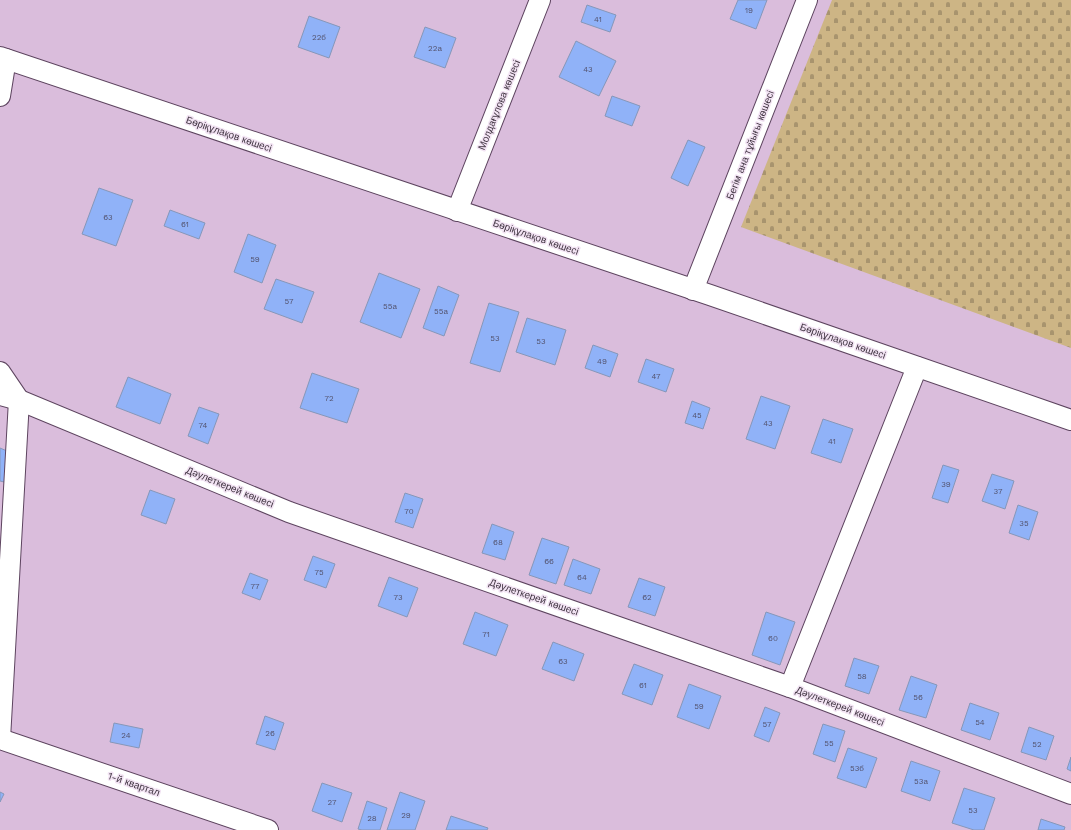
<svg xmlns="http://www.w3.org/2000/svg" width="1071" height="830" font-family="'Work Sans',sans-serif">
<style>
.cemetery{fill:url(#cemetery-stones)}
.building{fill:#90b2f8;stroke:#8697b9}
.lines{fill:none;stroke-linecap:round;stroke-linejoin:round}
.minor-casing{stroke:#5d445f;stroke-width:22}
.minor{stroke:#fff;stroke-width:20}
.labels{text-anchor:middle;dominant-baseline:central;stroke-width:3;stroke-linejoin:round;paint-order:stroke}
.number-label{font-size:8px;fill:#53536e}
.street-label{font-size:10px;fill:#3f3340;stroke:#f2e3f3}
</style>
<defs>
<pattern id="cemetery-stones" width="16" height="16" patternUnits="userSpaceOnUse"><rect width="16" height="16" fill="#cdb585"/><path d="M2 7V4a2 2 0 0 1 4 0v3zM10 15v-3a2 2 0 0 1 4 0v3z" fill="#a8946e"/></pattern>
</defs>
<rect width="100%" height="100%" fill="#dabddc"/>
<polygon class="cemetery" points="832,0 1071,0 1071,348 741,227"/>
<g class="building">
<polygon points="738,0 767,0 756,29 730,19"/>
<polygon points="587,5 616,15 610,32 581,22"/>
<polygon points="309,16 340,27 329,58 298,47"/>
<polygon points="425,27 456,38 445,68 414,57"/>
<polygon points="576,41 616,61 599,96 559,77"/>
<polygon points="612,96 640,106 632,126 605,116"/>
<polygon points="688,140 705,147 688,186 671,178"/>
<polygon points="99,188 133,200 116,246 82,234"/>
<polygon points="170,210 205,223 199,239 164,226"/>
<polygon points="248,234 276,245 262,283 234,272"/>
<polygon points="379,273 420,289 401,338 360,322"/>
<polygon points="276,279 314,292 302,323 264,309"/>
<polygon points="438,286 459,295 444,336 423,328"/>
<polygon points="489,303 519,312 500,372 470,363"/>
<polygon points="527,318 566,330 555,365 516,352"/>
<polygon points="593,345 618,354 610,377 585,368"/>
<polygon points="646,359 674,369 666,392 638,382"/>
<polygon points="312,373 359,389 347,423 300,408"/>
<polygon points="128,377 171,394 160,424 116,407"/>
<polygon points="761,396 790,406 775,449 746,439"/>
<polygon points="692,401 710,408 703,429 685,423"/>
<polygon points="199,407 219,414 208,444 188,436"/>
<polygon points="823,419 853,429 841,463 811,453"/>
<polygon points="0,448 14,454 4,482 0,481"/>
<polygon points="943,465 959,470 948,503 932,498"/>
<polygon points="992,474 1014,481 1005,509 982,501"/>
<polygon points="150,490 175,499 166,524 141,515"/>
<polygon points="405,493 423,499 413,528 395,522"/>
<polygon points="1018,505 1038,512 1029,540 1009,533"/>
<polygon points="492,524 514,532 505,560 482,553"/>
<polygon points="542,538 569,547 556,584 529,575"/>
<polygon points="313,556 335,564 326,588 304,580"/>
<polygon points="573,559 600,569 591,594 564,585"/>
<polygon points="250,573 268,580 260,600 242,593"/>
<polygon points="389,577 418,588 407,617 378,606"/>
<polygon points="639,578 665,587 655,616 628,607"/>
<polygon points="475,612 508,625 496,656 463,644"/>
<polygon points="766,612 795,622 780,665 752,655"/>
<polygon points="553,642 584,654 574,681 542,669"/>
<polygon points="854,658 879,666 869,694 845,686"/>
<polygon points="634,664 663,675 652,705 622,694"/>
<polygon points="911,676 937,685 926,718 899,710"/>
<polygon points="689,684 721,696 709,729 677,717"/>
<polygon points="970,703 999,713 990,740 961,730"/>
<polygon points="765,707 780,713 769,742 754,736"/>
<polygon points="265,716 284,723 275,750 256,744"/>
<polygon points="114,723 143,729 139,748 110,742"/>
<polygon points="823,724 845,731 835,762 813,754"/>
<polygon points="1029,727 1054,736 1046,760 1021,752"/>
<polygon points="848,748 877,758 866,788 837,778"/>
<polygon points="1071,757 1071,771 1067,769"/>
<polygon points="911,761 940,771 930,801 901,791"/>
<polygon points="322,783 352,793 342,822 312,811"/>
<polygon points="964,788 995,798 984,830 974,830 952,823"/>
<polygon points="0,792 4,794 0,802"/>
<polygon points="400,792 425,801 415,830 387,830"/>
<polygon points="367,801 387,808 380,830 362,830 358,829"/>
<polygon points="451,816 488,828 487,830 446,830"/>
<polygon points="1041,819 1065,827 1064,830 1038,830"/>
</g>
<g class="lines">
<defs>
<g id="minor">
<polyline points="0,57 710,295 1071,420"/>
<polyline points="0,96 6,59"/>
<polyline points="457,211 540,0"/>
<polyline points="693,290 807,0"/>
<polyline points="0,372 19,400 0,739"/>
<polyline points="0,395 19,400 289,512 790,687 1071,794"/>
<polyline points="790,687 917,367"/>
<polyline points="0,739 268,830"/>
</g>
</defs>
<use href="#minor" class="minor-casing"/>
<use href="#minor" class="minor"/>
</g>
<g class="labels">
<g class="number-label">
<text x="749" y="10">19</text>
<text x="598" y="19">41</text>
<text x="319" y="37">22б</text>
<text x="435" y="48">22а</text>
<text x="588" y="69">43</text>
<text x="108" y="217">63</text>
<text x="185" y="224">61</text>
<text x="255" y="259">59</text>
<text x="289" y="301">57</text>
<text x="390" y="306">55а</text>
<text x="441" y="311">55а</text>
<text x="495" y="338">53</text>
<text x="541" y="341">53</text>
<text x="602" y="361">49</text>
<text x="656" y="376">47</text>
<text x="329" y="398">72</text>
<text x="697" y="415">45</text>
<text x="768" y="423">43</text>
<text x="203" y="425">74</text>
<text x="832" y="441">41</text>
<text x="946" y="484">39</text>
<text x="998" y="491">37</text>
<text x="409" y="511">70</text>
<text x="1024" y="523">35</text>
<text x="498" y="542">68</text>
<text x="549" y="561">66</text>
<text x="319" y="572">75</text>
<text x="582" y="577">64</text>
<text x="255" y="586">77</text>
<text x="398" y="597">73</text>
<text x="647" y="597">62</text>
<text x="486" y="634">71</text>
<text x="773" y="638">60</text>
<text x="563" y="661">63</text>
<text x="862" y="676">58</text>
<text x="643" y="685">61</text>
<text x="918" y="697">56</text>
<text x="699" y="706">59</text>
<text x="980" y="722">54</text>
<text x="767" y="724">57</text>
<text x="270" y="733">26</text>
<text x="126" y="735">24</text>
<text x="829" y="743">55</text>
<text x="1037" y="744">52</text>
<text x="857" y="768">53б</text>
<text x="921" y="781">53а</text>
<text x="332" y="802">27</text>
<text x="973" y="810">53</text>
<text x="406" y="815">29</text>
<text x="372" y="818">28</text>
</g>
<g class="street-label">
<text transform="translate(499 105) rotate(-68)">Молдағұлова көшесі</text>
<text transform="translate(229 134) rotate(19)">Бөріқұлақов көшесі</text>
<text transform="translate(750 145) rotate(-69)">Бегім ана тұйығы көшесі</text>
<text transform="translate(536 237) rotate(19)">Бөріқұлақов көшесі</text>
<text transform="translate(843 341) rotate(19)">Бөріқұлақов көшесі</text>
<text transform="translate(230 487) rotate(22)">Дәулеткерей көшесі</text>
<text transform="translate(534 597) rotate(19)">Дәулеткерей көшесі</text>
<text transform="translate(840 706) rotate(21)">Дәулеткерей көшесі</text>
<text transform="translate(134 784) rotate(19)">1-й квартал</text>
</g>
</g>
</svg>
